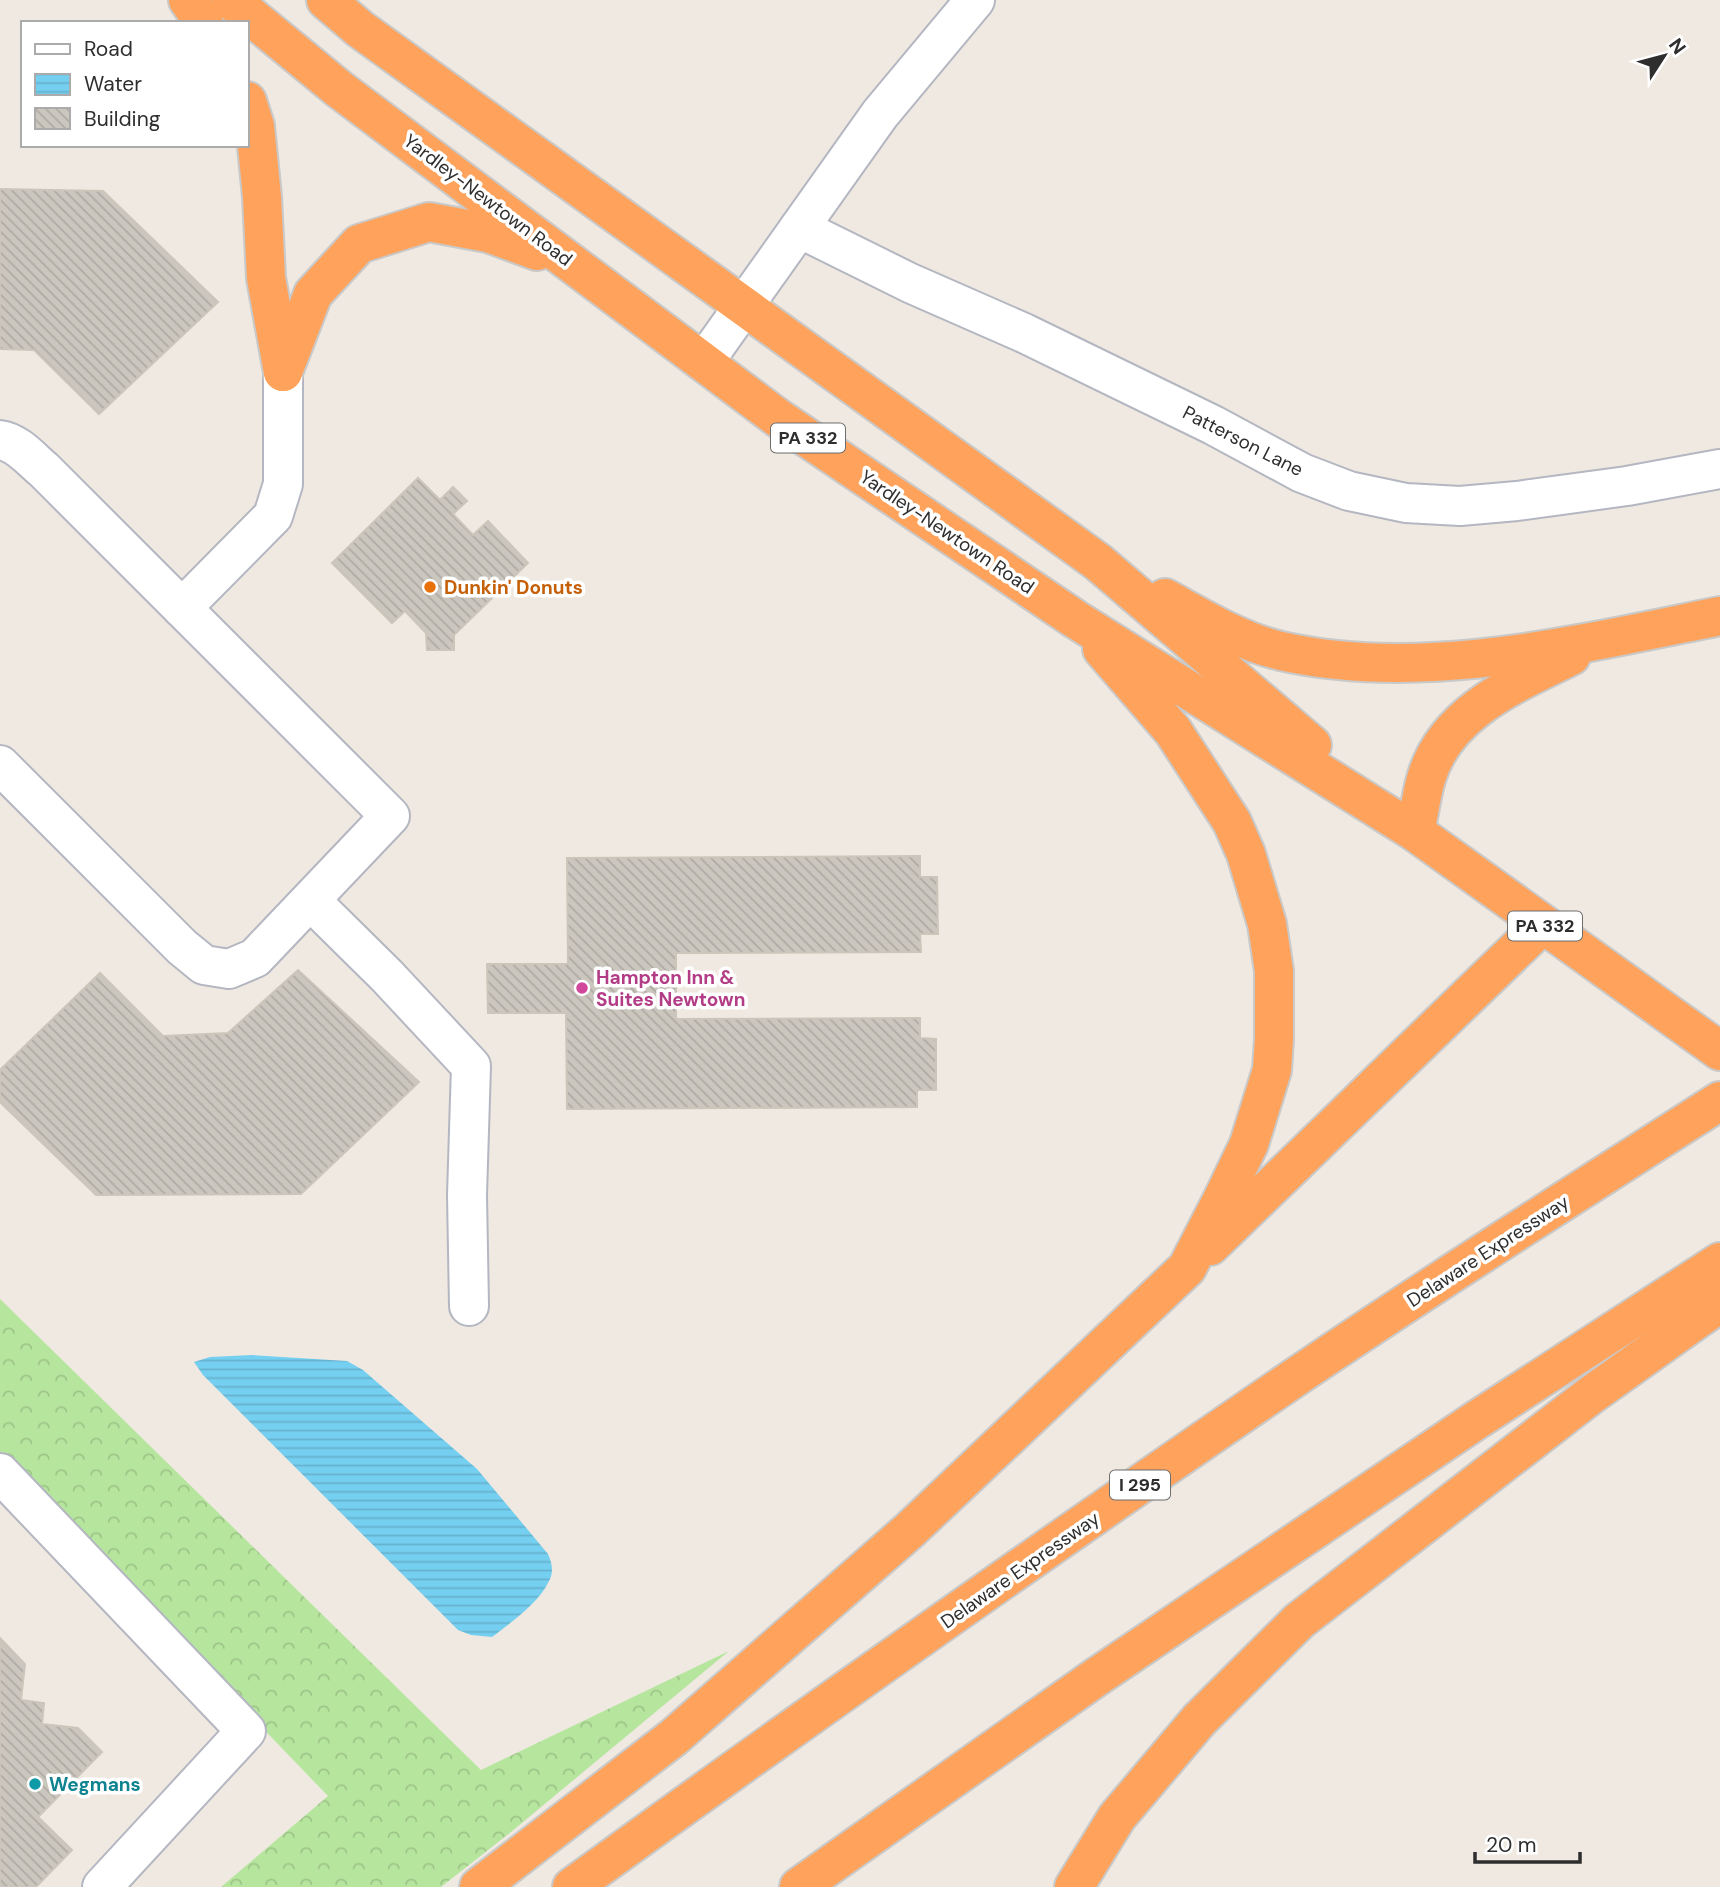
<svg xmlns="http://www.w3.org/2000/svg" width="1720" height="1887" font-family="'DM Sans',sans-serif">
<style>
.forest{fill:url(#forest-crowns)}
.water{fill:url(#water-rules)}
.building{fill:url(#building-back-hatch);stroke:#cbc5ba;stroke-width:2}
.lines{fill:none;stroke-linecap:round;stroke-linejoin:round}
.minor-casing{stroke:#b4b7c1;stroke-width:42}
.highway-casing{stroke:#c9c9c9;stroke-width:42}
.minor{stroke:#fff;stroke-width:38}
.highway{stroke:#ffa35c;stroke-width:38}
.food-dot{fill:#e8710a;stroke:#fff;stroke-width:2.5}
.hotel-dot{fill:#d1479c;stroke:#fff;stroke-width:2.5}
.culture-dot{fill:#0f9aa8;stroke:#fff;stroke-width:2.5}
.labels{text-anchor:middle;dominant-baseline:central;stroke-width:7;stroke-linejoin:round;paint-order:stroke}
.shield{fill:#fff;stroke:#6d6d6d;stroke-width:2}
.shield-label{font-size:18px;font-weight:bold;fill:#2e2e2e}
.street-label{font-size:19px;fill:#2e2e2e;stroke:#fff}
.food-label{font-size:19px;font-weight:bold;fill:#c56008;stroke:#fff;text-anchor:start}
.hotel-label{font-size:19px;font-weight:bold;fill:#b23c85;stroke:#fff;text-anchor:start}
.culture-label{font-size:19px;font-weight:bold;fill:#0d838f;stroke:#fff;text-anchor:start}
</style>
<defs>
<pattern id="forest-crowns" width="20" height="18" patternUnits="userSpaceOnUse" patternTransform="scale(1.75)"><rect width="20" height="18" fill="#b6e59e"/><path d="M2 6a3 3 0 1 1 6 0M12 15a3 3 0 1 1 6 0" fill="none" stroke="#9dc588"/></pattern>
<pattern id="water-rules" width="6" height="5" patternUnits="userSpaceOnUse" patternTransform="scale(1.75)"><rect width="6" height="5" fill="#75cff0"/><path d="M0 2.5h6" fill="none" stroke="#66b2ce"/></pattern>
<pattern id="building-back-hatch" width="6" height="6" patternUnits="userSpaceOnUse" patternTransform="scale(1.75)"><rect width="6" height="6" fill="#cbc7bf"/><path d="M-1 5l2 2M0 0l6 6M5-1l2 2" fill="none" stroke="#afaba4"/></pattern>
</defs>
<rect width="100%" height="100%" fill="#efe9e1"/>
<polygon class="forest" points="0,1299 481,1770 729,1651 511,1832 441,1887 221,1887 328,1796 0,1456"/>
<path class="water" d="M252,1355L347,1361L363,1370L477,1469L548,1554C552,1563 554,1572 549,1581C539,1603 510,1623 492,1637L471,1635L458,1630L203,1375L194,1362L210,1357Z"/>
<g class="building">
<polygon points="0,189 103,191 218,302 99,414 34,350 0,349"/>
<polygon points="418,478 440,500 453,487 467,501 453,514 473,535 488,521 528,563 454,635 454,650 427,650 426,633 405,611 392,623 332,563"/>
<polygon points="920,856 920,877 937,877 938,934 920,934 921,952 676,953 676,1019 920,1018 920,1038 936,1039 936,1090 917,1090 917,1107 567,1109 566,1013 488,1013 487,964 568,964 567,858"/>
<polygon points="298,970 419,1082 301,1194 96,1195 0,1102 0,1070 100,973 163,1036 228,1033"/>
<polygon points="0,1638 25,1664 21,1700 44,1703 42,1724 78,1728 102,1752 38,1817 72,1850 36,1887 0,1887"/>
</g>
<g class="lines">
<defs>
<g id="minor">
<polyline points="799,228 910,283 1024,333 1213,425 1302,473 1349,491 1406,503 1460,506 1517,501 1627,486 1720,469"/>
<polyline points="704,362 880,114 975,0"/>
<path d="M0,440C17,442 31,459 44,470L390,816L255,958L229,969L204,965L182,947L0,765"/>
<polyline points="182,608 273,516 283,484 283,372"/>
<polyline points="311,901 387,976 471,1066 467,1195 469,1306"/>
<polyline points="0,1473 246,1731 102,1887"/>
</g>
<g id="highway">
<polyline points="188,0 204,23"/>
<polyline points="231,0 339,89 778,418 1075,619 1415,832 1720,1051"/>
<polyline points="326,0 360,29 1098,562 1312,745"/>
<polyline points="247,101 255,126 262,197 266,278 283,372"/>
<polyline points="283,372 313,294 359,244 429,222 488,233 537,251"/>
<path d="M1165,598C1202,618 1239,641 1281,651C1422,683 1581,644 1720,616"/>
<path d="M1415,832C1419,815 1421,796 1426,779C1445,712 1515,684 1571,656"/>
<polyline points="1210,1246 1543,924"/>
<polyline points="479,1887 674,1737 910,1530 1187,1268 1223,1198 1249,1144 1272,1070 1274,1039 1274,971 1267,924 1246,854 1232,822 1173,731 1102,649"/>
<path d="M572,1887C806,1717 1042,1551 1281,1387C1425,1289 1573,1195 1720,1101"/>
<polyline points="799,1887 1095,1678 1475,1421 1720,1262"/>
<polyline points="1074,1887 1117,1817 1199,1720 1299,1621 1591,1395 1720,1303"/>
</g>
</defs>
<use href="#minor" class="minor-casing"/>
<use href="#highway" class="highway-casing"/>
<use href="#minor" class="minor"/>
<use href="#highway" class="highway"/>
</g>
<circle class="food-dot" cx="430" cy="587" r="7"/>
<circle class="hotel-dot" cx="582" cy="988" r="7"/>
<circle class="culture-dot" cx="35" cy="1784" r="7"/>
<g class="labels">
<g class="shield">
<rect x="771" y="423.5" width="74" height="29" rx="5"/>
<rect x="1508" y="911.5" width="74" height="29" rx="5"/>
<rect x="1110" y="1470.5" width="60" height="29" rx="5"/>
</g>
<g class="shield-label">
<text x="808" y="438">PA 332</text>
<text x="1545" y="926">PA 332</text>
<text x="1140" y="1485">I 295</text>
</g>
<g class="street-label">
<text transform="translate(488 200) rotate(37)">Yardley-Newtown Road</text>
<text transform="translate(1243 441) rotate(27)">Patterson Lane</text>
<text transform="translate(947 532) rotate(34)">Yardley-Newtown Road</text>
<text transform="translate(1488 1251) rotate(-33)">Delaware Expressway</text>
<text transform="translate(1020 1570) rotate(-35)">Delaware Expressway</text>
</g>
<g class="food-label">
<text x="444" y="587">Dunkin' Donuts</text>
</g>
<g class="hotel-label">
<text x="596" y="977">Hampton Inn &amp;<tspan x="596" dy="22">Suites Newtown</tspan></text>
</g>
<g class="culture-label">
<text x="49" y="1784">Wegmans</text>
</g>
</g>
<rect x="21" y="21" width="228" height="126" fill="#ffffff" stroke="#ababab" stroke-width="2"/>
<rect x="35" y="44" width="35" height="10" fill="#ffffff" stroke="#ababab" stroke-width="2"/>
<text x="84" y="56" font-size="21" fill="#2e2e2e">Road</text>
<rect x="35" y="74" width="35" height="21" fill="url(#water-rules)" stroke="#ababab" stroke-width="2"/>
<text x="84" y="91" font-size="21" fill="#2e2e2e">Water</text>
<rect x="35" y="108" width="35" height="21" fill="url(#building-back-hatch)" stroke="#ababab" stroke-width="2"/>
<text x="84" y="126" font-size="21" fill="#2e2e2e">Building</text>
<g transform="translate(1664 56) rotate(54)" stroke="#ffffff" stroke-width="5" paint-order="stroke">
<path d="M0-5L12 26L0 18L-12 26Z" fill="#2e2e2e"/>
<text y="-10" font-size="19" font-weight="bold" text-anchor="middle" fill="#2e2e2e">N</text>
</g>
<path d="M1475 1852v10h105v-10" fill="none" stroke="#2e2e2e" stroke-width="3.5"/>
<text x="1486" y="1852" font-size="21" fill="#2e2e2e" stroke="#ffffff" stroke-width="5" paint-order="stroke">20 m</text>
</svg>
